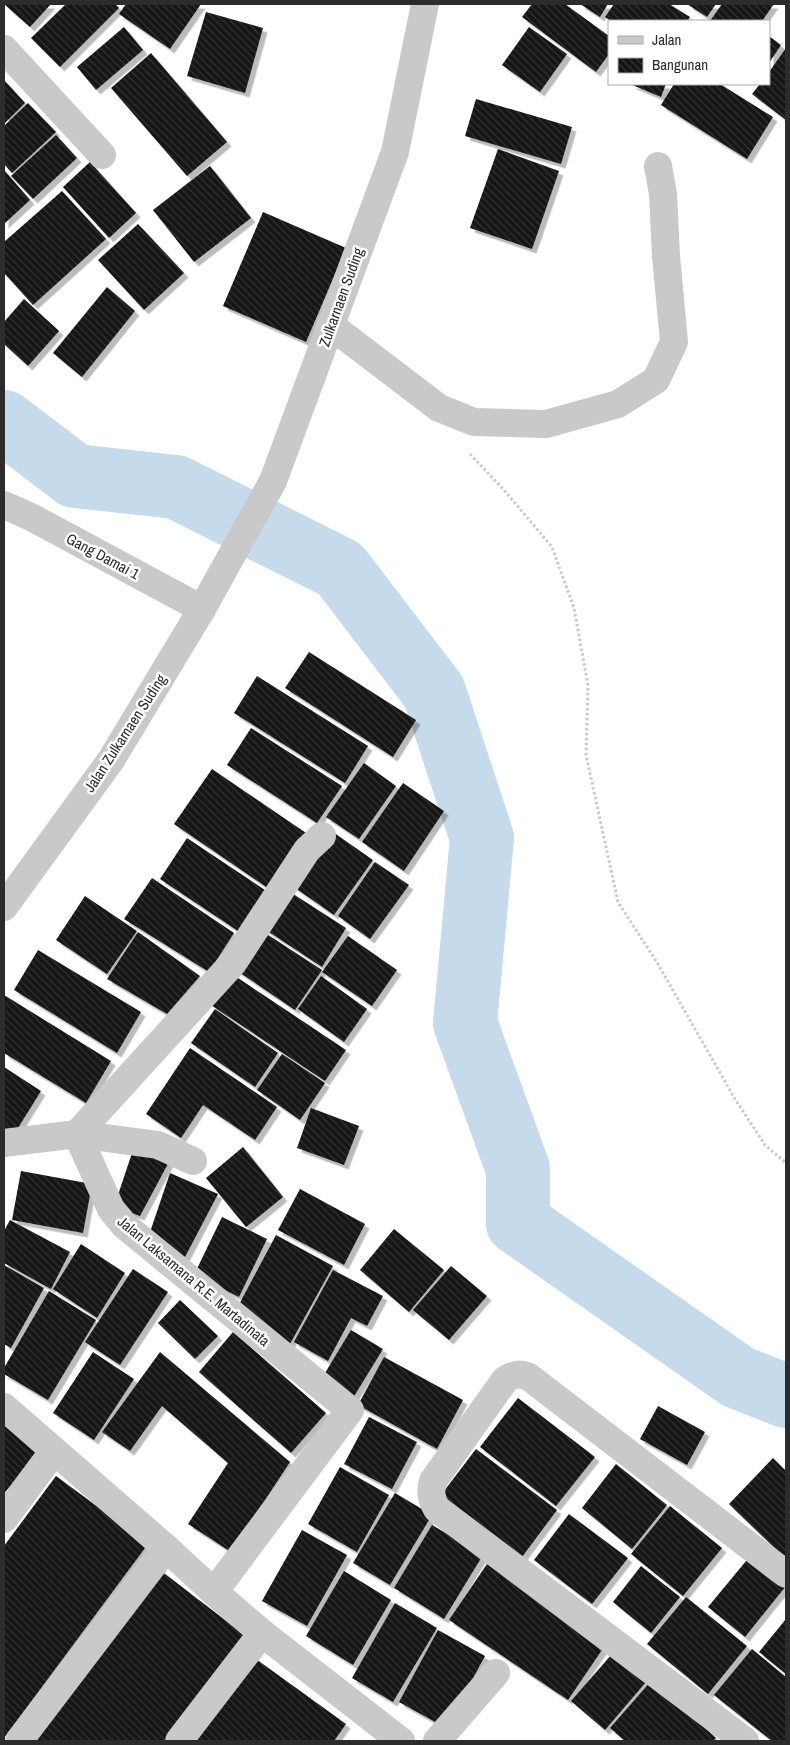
<svg xmlns="http://www.w3.org/2000/svg" width="790" height="1745" font-family="'Archivo Narrow',sans-serif">
<style>
.lines{fill:none;stroke-linecap:round;stroke-linejoin:round}
.river{stroke:#c5daeb;stroke-width:64}
.building{fill:url(#building-back-hatch);filter:url(#shadow)}
.path{stroke:#c9c9c9;stroke-width:3;stroke-dasharray:2.5 2.5;stroke-linecap:butt}
.minor{stroke:#c9c9c9;stroke-width:28}
.labels{text-anchor:middle;dominant-baseline:central;stroke-width:5;stroke-linejoin:round;paint-order:stroke}
.street-label{font-size:15px;fill:#2c2c2c;stroke:#fff}
</style>
<defs>
<pattern id="building-back-hatch" width="6" height="6" patternUnits="userSpaceOnUse" patternTransform="scale(1.25)"><rect width="6" height="6" fill="#131313"/><path d="M-1 5l2 2M0 0l6 6M5-1l2 2" fill="none" stroke="#363636"/></pattern>
<filter id="shadow"><feDropShadow dx="4.5" dy="4.5" stdDeviation="0" flood-color="#0004"/></filter>
</defs>
<rect width="100%" height="100%" fill="#fff"/>
<g class="lines">
<polyline class="river" points="4,422 75,476 176,487 340,569 434,692 482,838 465,1023 518,1169 518,1223 738,1377 786,1396"/>
</g>
<g class="building">
<polygon points="4,4 51,4 30,27"/>
<polygon points="66,4 115,4 119,8 60,67 31,38"/>
<polygon points="126,4 201,4 170,49 119,14"/>
<polygon points="532,4 565,4 609,36 609,54 596,72 522,17"/>
<polygon points="580,4 608,4 600,17"/>
<polygon points="614,4 669,4 690,17 687,21 611,21 605,17"/>
<polygon points="687,4 716,4 707,17"/>
<polygon points="722,4 774,4 762,21 710,21"/>
<polygon points="206,12 263,28 245,93 187,76"/>
<polygon points="124,27 143,50 96,90 77,67"/>
<polygon points="529,27 567,54 540,92 502,65"/>
<polygon points="769,36 781,45 769,63"/>
<polygon points="786,48 786,120 752,94 760,84 769,84 769,72"/>
<polygon points="151,53 227,142 187,176 111,88"/>
<polygon points="4,80 25,103 4,124"/>
<polygon points="630,84 666,84 661,97"/>
<polygon points="674,84 720,84 773,117 747,159 661,105"/>
<polygon points="476,99 572,127 561,164 465,136"/>
<polygon points="28,103 56,132 12,173 4,164 4,126"/>
<polygon points="56,135 77,158 33,199 11,176"/>
<polygon points="498,149 559,171 532,249 470,228"/>
<polygon points="90,162 136,213 109,238 63,187"/>
<polygon points="210,166 251,218 194,262 153,210"/>
<polygon points="4,170 30,200 4,224"/>
<polygon points="62,191 106,239 33,305 4,273 4,242"/>
<polygon points="263,212 346,248 306,342 223,306"/>
<polygon points="138,224 184,273 144,310 98,260"/>
<polygon points="107,287 135,311 82,377 53,353"/>
<polygon points="24,299 59,331 28,366 4,344 4,322"/>
<polygon points="309,652 416,720 393,757 285,688"/>
<polygon points="257,676 368,746 345,783 234,713"/>
<polygon points="251,728 342,786 317,823 227,765"/>
<polygon points="364,763 396,786 359,839 326,817"/>
<polygon points="212,769 309,835 272,891 174,824"/>
<polygon points="403,783 444,811 404,871 362,842"/>
<polygon points="330,830 373,860 334,915 291,885"/>
<polygon points="187,838 274,896 247,937 160,879"/>
<polygon points="375,862 409,885 370,939 338,916"/>
<polygon points="152,878 234,933 209,972 124,919"/>
<polygon points="287,890 346,928 322,967 263,928"/>
<polygon points="85,896 137,931 107,974 56,940"/>
<polygon points="262,931 322,970 295,1010 236,970"/>
<polygon points="138,932 200,976 167,1014 107,979"/>
<polygon points="348,936 397,970 372,1006 322,972"/>
<polygon points="38,950 141,1012 117,1053 14,990"/>
<polygon points="232,974 346,1050 325,1081 211,1005"/>
<polygon points="321,976 367,1009 344,1042 298,1009"/>
<polygon points="4,995 111,1061 86,1103 4,1053"/>
<polygon points="215,1009 278,1053 255,1087 191,1043"/>
<polygon points="190,1048 277,1107 255,1140 203,1105 181,1138 146,1114"/>
<polygon points="282,1054 325,1083 300,1120 257,1090"/>
<polygon points="4,1067 41,1091 13,1136 4,1131"/>
<polygon points="311,1108 359,1126 344,1165 297,1148"/>
<polygon points="135,1144 170,1160 140,1216 114,1207"/>
<polygon points="243,1147 283,1197 246,1227 206,1178"/>
<polygon points="21,1171 92,1184 83,1233 12,1220"/>
<polygon points="170,1173 218,1194 185,1257 148,1238"/>
<polygon points="300,1189 365,1224 344,1265 278,1230"/>
<polygon points="222,1217 267,1239 239,1297 194,1275"/>
<polygon points="10,1220 70,1252 51,1289 4,1263 4,1231"/>
<polygon points="394,1229 444,1270 409,1312 360,1270"/>
<polygon points="276,1235 333,1266 290,1344 234,1314"/>
<polygon points="81,1244 125,1273 97,1318 53,1289"/>
<polygon points="4,1265 44,1288 11,1348 4,1344"/>
<polygon points="451,1266 487,1296 449,1340 413,1310"/>
<polygon points="133,1269 168,1292 120,1365 85,1342"/>
<polygon points="333,1270 383,1296 367,1326 351,1318 328,1361 294,1342"/>
<polygon points="49,1291 96,1320 48,1400 4,1374 4,1368"/>
<polygon points="180,1300 218,1336 195,1359 158,1323"/>
<polygon points="351,1330 383,1349 353,1398 322,1378"/>
<polygon points="233,1332 326,1413 291,1453 199,1372"/>
<polygon points="93,1352 134,1379 94,1440 53,1413"/>
<polygon points="160,1352 290,1462 231,1552 188,1524 228,1463 162,1406 130,1451 102,1432"/>
<polygon points="384,1357 463,1400 437,1449 358,1405"/>
<polygon points="518,1398 595,1457 556,1506 480,1447"/>
<polygon points="658,1406 705,1432 687,1465 640,1439"/>
<polygon points="4,1417 40,1446 4,1494"/>
<polygon points="369,1417 417,1442 392,1489 344,1464"/>
<polygon points="476,1449 557,1510 522,1557 441,1495"/>
<polygon points="773,1458 786,1471 786,1559 729,1504"/>
<polygon points="616,1464 667,1505 632,1549 582,1508"/>
<polygon points="340,1467 389,1495 357,1552 308,1524"/>
<polygon points="56,1476 148,1544 4,1738 4,1546"/>
<polygon points="395,1493 432,1515 390,1585 353,1563"/>
<polygon points="670,1506 722,1548 683,1596 631,1554"/>
<polygon points="569,1514 628,1558 592,1604 534,1560"/>
<polygon points="432,1525 483,1555 444,1619 394,1588"/>
<polygon points="302,1530 347,1555 307,1626 262,1601"/>
<polygon points="751,1555 786,1586 745,1637 708,1607"/>
<polygon points="487,1564 606,1644 568,1700 449,1620"/>
<polygon points="641,1566 680,1597 651,1633 613,1602"/>
<polygon points="160,1570 251,1640 173,1741 29,1741"/>
<polygon points="344,1571 391,1600 353,1665 306,1636"/>
<polygon points="686,1597 747,1646 708,1694 647,1644"/>
<polygon points="395,1603 437,1628 393,1702 352,1678"/>
<polygon points="786,1619 786,1674 759,1652"/>
<polygon points="438,1630 485,1656 446,1728 399,1702"/>
<polygon points="619,1646 652,1675 605,1730 571,1701"/>
<polygon points="752,1649 786,1677 786,1741 772,1741 714,1695"/>
<polygon points="249,1654 346,1724 334,1741 187,1741"/>
<polygon points="652,1680 716,1738 713,1741 625,1741 610,1728"/>
</g>
<g class="lines">
<polyline class="path" points="470,454 504,490 552,547 574,608 588,685 586,755 618,902 658,964 735,1099 765,1145 786,1163"/>
<g class="minor">
<polyline points="4,49 102,155"/>
<polyline points="330,325 439,408 474,422 546,424 618,404 656,380 674,342 666,256 663,194 658,166"/>
<polyline points="4,505 31,517 202,609"/>
<polyline points="4,907 111,760 202,609 273,481 395,152 425,4"/>
<polyline points="77,1134 111,1209 125,1226 350,1410 214,1592"/>
<polyline points="77,1134 233,963 307,850 322,836"/>
<polyline points="4,1143 77,1134 158,1145 193,1161"/>
<polyline points="4,1407 166,1548 214,1592 262,1633 401,1741"/>
<polyline points="4,1519 54,1451"/>
<polyline points="19,1741 166,1548"/>
<polyline points="179,1741 262,1633"/>
<polyline points="437,1741 496,1673"/>
<path d="M745,1741L437,1509C431,1499 430,1492 433,1481L505,1380C514,1374 519,1373 529,1377L786,1574"/>
</g>
</g>
<g class="labels">
<g class="street-label">
<text transform="translate(341 297) rotate(-70)">Zulkarnaen Suding</text>
<text transform="translate(103 556) rotate(28)">Gang Damai 1</text>
<text transform="translate(125 733) rotate(-57)">Jalan Zulkarnaen Suding</text>
<text transform="translate(194 1281) rotate(40)">Jalan Laksamana R.E. Martadinata</text>
</g>
</g>
<rect width="790" height="1745" fill="none" stroke="#2c2c2c" stroke-width="10"/>
<rect x="608" y="20" width="162" height="65" fill="#ffffff" stroke="#ababab"/>
<rect x="618" y="36" width="25" height="8" fill="#c9c9c9" stroke="#ababab"/>
<text x="652" y="45" font-size="15" fill="#2c2c2c">Jalan</text>
<rect x="618" y="58" width="25" height="15" fill="url(#building-back-hatch)" stroke="#ababab"/>
<text x="652" y="70" font-size="15" fill="#2c2c2c">Bangunan</text>
</svg>
